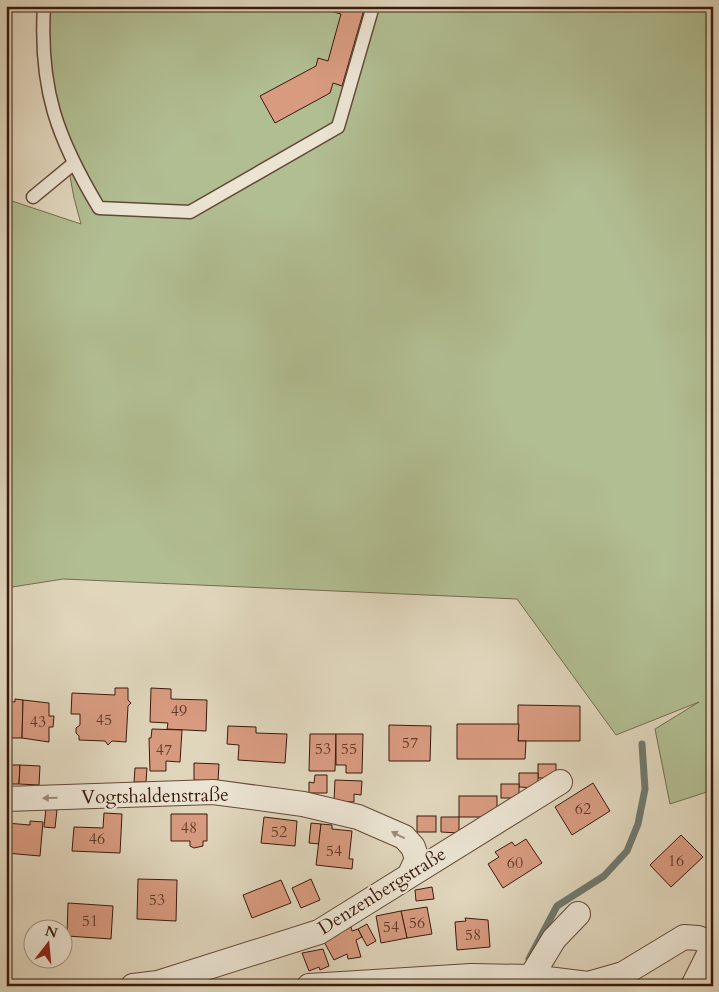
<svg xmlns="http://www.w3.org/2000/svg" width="719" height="992" font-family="Cardo,serif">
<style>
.green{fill:#b1be92;stroke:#766c4e}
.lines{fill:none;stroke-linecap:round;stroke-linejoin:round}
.stream{stroke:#70796f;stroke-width:7}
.building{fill:#d89b80;stroke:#3b190b}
.service-casing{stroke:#644837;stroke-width:15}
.minor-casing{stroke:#644837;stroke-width:26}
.service{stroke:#ebe4d3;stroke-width:12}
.minor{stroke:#ebe4d3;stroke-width:24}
.oneway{fill:#9c8979}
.labels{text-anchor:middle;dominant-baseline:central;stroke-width:4.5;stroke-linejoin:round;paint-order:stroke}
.number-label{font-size:16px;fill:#623a28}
.street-label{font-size:19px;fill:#3b190b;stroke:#ebe4d3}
</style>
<rect width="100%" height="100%" fill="#e0d6bc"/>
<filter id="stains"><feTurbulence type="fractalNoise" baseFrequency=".004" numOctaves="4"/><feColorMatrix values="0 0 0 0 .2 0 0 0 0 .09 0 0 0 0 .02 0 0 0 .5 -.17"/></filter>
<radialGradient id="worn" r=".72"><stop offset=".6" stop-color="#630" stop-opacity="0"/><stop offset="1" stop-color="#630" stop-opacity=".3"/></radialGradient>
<polygon class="green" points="46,6 713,6 713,790 670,804 655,729 699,702 616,735 517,599 63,579 6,588 6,199 81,224 74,198 47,53"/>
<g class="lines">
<polyline class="stream" points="529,959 557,906 604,876 627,851 638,824 645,789 642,744"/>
</g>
<g class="building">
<polygon points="331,6 365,6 342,86 333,83 330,93 275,123 260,96 316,66 318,58 328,61 341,14 330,11"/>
<polygon points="115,688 128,688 128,700 131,703 128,706 126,742 112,741 108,745 105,741 79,740 79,736 76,733 76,728 80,725 80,714 71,714 72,693 115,695"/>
<polygon points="151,688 171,689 171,699 207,700 206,731 167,729 168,723 150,722"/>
<polygon points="15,699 23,700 22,738 6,738 6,701 15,702"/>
<polygon points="23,700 49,703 49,716 54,716 53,727 49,727 49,742 22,738"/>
<polygon points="518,705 580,706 580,741 518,741"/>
<polygon points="457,724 519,724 518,741 526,741 525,759 457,759"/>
<polygon points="389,725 431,726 430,761 389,761"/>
<polygon points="228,726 256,727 256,733 287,734 285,763 238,760 239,745 227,744"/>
<polygon points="152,729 182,730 180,762 166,761 166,771 150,771 149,738 151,738"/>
<polygon points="310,734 336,734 335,771 309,771"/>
<polygon points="336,734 363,734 362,773 346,773 346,765 336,765"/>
<polygon points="194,763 219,764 218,781 194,780"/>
<rect x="538" y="764" width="18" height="14"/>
<polygon points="6,765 20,765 19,784 6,784"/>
<polygon points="20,765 40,766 39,785 19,784"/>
<polygon points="135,768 147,768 146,782 134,782"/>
<polygon points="519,773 538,773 538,788 519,787"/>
<polygon points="315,775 327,775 327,793 309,793 309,782 314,783"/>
<polygon points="335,780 362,781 361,795 354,794 354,802 334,801"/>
<polygon points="593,783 610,811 572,835 555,807"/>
<rect x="501" y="784" width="18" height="14"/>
<rect x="459" y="796" width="38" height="21"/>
<polygon points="46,808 57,810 55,828 44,827"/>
<polygon points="104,813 122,814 120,853 72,851 74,827 103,828"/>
<polygon points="171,814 207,814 207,841 203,841 203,846 194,848 190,846 190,841 171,841"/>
<rect x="417" y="816" width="19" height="16"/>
<polygon points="264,817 297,821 295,846 261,843"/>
<polygon points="441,817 459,817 459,833 441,832"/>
<polygon points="30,821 43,822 40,856 6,853 6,823 30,825"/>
<polygon points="311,823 321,824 319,844 309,843"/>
<polygon points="321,824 332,825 332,829 352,831 349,859 353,859 352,869 316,865"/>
<polygon points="681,835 703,857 671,887 650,865"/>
<polygon points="526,839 542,863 503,888 488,864 499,857 495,852 512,842 515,846"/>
<polygon points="138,879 177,880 176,921 137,919"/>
<polygon points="311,879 320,900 301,908 292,888"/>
<polygon points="281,880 291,903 252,918 243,895"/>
<polygon points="432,887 434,899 416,901 415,890"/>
<polygon points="68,903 113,906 111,939 67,936"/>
<polygon points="427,907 432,934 407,938 401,911"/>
<polygon points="401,911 407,938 381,943 376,916"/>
<polygon points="465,918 488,920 490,947 457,950 455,922 466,921"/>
<polygon points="367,924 376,941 367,946 358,929"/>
<polygon points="351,927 352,931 358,929 362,937 356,940 361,957 348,959 347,954 334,960 323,940"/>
<polygon points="323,949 329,966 320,970 319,967 309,971 302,953"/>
</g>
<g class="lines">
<defs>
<g id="service">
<path d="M44,6C39,89 57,138 99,208L190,212L338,127L373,6"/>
<polyline points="33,197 73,164"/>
</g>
<g id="minor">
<polyline points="6,799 213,792 303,804 358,817 404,837 413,847 417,859 410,874"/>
<polyline points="531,977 554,939 578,914"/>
<polyline points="133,986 158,983 319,932 560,782"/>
<polyline points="309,986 471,976 531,977 588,984 623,974 684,937 698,938 709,942 710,952 693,986"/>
</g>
</defs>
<use href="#service" class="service-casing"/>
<use href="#minor" class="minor-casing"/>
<use href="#service" class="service"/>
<use href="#minor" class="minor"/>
</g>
<defs><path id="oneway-solid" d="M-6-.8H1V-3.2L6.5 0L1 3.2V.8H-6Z" transform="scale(1.25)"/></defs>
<g class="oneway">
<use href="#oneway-solid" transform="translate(50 798) rotate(179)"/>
<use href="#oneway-solid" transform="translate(398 835) rotate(-153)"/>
</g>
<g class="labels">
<g class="number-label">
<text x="179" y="711">49</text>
<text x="104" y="720">45</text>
<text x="38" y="722">43</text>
<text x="410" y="743">57</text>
<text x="323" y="749">53</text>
<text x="349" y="749">55</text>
<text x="164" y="750">47</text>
<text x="583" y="809">62</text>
<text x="189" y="828">48</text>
<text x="279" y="832">52</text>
<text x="97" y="839">46</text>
<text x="334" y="851">54</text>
<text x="676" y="861">16</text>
<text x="515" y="863">60</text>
<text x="157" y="900">53</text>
<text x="90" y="921">51</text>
<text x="417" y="923">56</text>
<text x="391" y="927">54</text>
<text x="473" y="935">58</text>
</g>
<g class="street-label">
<text transform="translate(155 796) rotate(-1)">Vogtshaldenstraße</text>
<text transform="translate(382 891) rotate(-32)">Denzenbergstraße</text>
</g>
</g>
<rect width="719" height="992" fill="none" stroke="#e0d6bc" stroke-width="25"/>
<rect x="8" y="8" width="704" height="977" fill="none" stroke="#3b190b" stroke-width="2.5"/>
<rect x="12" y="12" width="694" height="967" fill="none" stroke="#3b190b"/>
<g transform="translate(48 944) rotate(16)"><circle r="24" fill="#ebe4d3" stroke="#a59383"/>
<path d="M0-4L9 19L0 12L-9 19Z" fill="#8f2418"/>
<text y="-8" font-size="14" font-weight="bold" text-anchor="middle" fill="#3b190b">N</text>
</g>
<rect width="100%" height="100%" filter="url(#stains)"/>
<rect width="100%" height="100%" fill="url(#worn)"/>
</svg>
